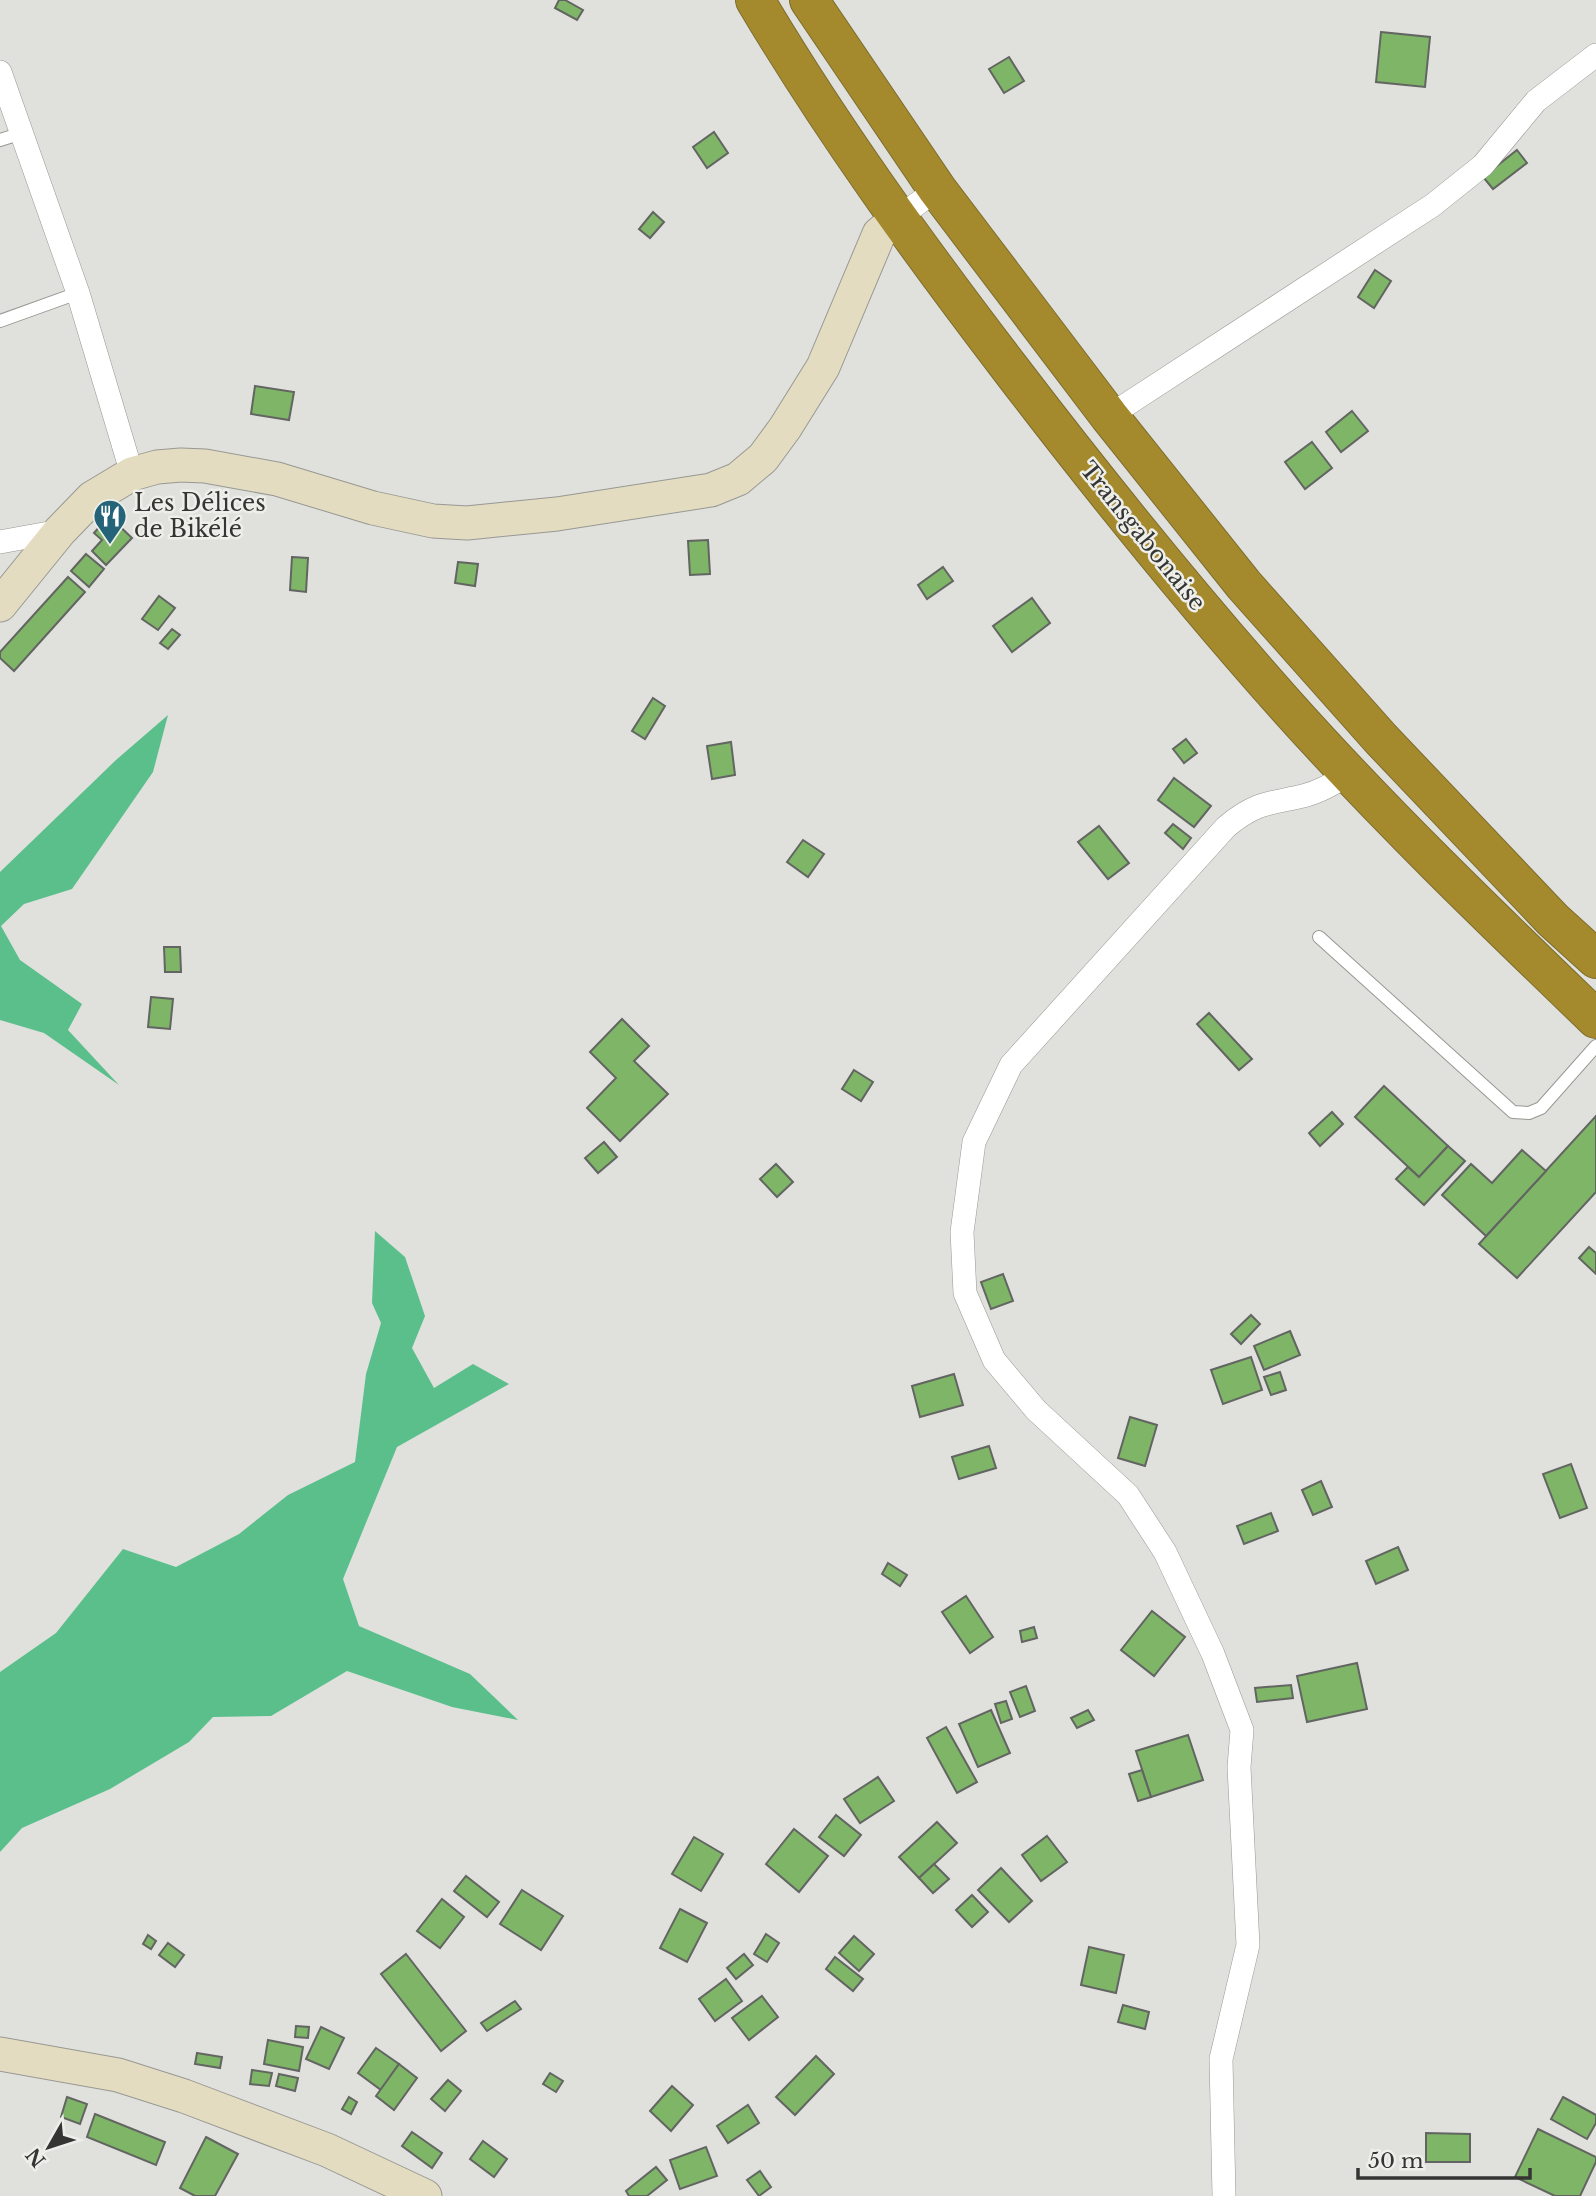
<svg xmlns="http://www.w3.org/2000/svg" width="1596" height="2196" font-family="'Libre Baskerville',serif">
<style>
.water{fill:#5bbf8c}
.building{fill:#7fb567;stroke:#626561;stroke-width:2}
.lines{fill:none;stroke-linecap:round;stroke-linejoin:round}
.lane-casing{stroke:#979893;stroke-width:14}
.street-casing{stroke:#979893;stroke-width:24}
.secondary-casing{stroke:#979893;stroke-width:35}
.highway-casing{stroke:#7d6c2f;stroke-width:40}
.lane{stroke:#fff;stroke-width:12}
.street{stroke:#fff;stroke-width:23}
.secondary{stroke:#e4dcc0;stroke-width:33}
.highway{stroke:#a48a2d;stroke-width:38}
.labels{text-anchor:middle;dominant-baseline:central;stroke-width:5;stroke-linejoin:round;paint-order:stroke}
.poi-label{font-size:23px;fill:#353533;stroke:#eeefea;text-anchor:start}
.street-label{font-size:23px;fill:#353533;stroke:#eeefea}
</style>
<rect width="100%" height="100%" fill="#e0e1dc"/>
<g class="water">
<polygon points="168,715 153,772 72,889 24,904 1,926 20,960 82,1004 68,1030 119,1085 44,1033 0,1020 0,872 116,760"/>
<polygon points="375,1231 405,1257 425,1316 412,1348 434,1388 473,1364 509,1384 397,1447 343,1579 359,1626 470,1674 518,1720 452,1707 347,1671 271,1716 213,1717 189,1742 110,1789 22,1828 0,1852 0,1672 56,1633 123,1549 176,1567 239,1534 288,1495 355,1462 366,1374 381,1323 372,1303"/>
</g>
<g class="building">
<polygon points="559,0 565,0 583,10 577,20 555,8"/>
<polygon points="1381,32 1430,37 1425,87 1376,82"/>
<polygon points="1009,57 1024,81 1004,93 989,69"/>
<polygon points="714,132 728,153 707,168 693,147"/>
<polygon points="1517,150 1527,163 1493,189 1483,177"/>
<polygon points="653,212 664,222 650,238 639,229"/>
<polygon points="1375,270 1391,281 1374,308 1358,297"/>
<polygon points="255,386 294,392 289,420 251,414"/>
<polygon points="1352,411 1368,431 1341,452 1326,432"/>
<polygon points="1312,442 1332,468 1305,489 1285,462"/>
<polygon points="109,516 132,538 106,565 92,551 102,540 94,533"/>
<polygon points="708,540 710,574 690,575 688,541"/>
<polygon points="86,554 104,569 89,587 71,571"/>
<polygon points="292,557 308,558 306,592 290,590"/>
<polygon points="458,562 478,564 475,586 455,583"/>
<polygon points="943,567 953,581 927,599 918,585"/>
<polygon points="68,577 85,592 14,671 0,658 0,652"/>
<polygon points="159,596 175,608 158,630 142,619"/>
<polygon points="1032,598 1050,623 1012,652 993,626"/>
<polygon points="172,629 180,635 168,649 160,643"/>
<polygon points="653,698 665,706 645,739 632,731"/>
<polygon points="1186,739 1197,753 1184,763 1173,749"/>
<polygon points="731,742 735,775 712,779 707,746"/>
<polygon points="1174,778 1211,806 1194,827 1158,800"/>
<polygon points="1173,824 1191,838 1183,849 1165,833"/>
<polygon points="1099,826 1129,863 1108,879 1078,842"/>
<polygon points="803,840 824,854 808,877 787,862"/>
<polygon points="164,947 180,947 181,972 165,972"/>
<polygon points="151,997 173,999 170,1029 148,1027"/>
<polygon points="1209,1013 1252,1059 1239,1070 1197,1024"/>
<polygon points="622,1019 649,1046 634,1061 668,1094 620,1141 587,1108 616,1078 590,1052"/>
<polygon points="854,1070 873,1082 861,1101 842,1089"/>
<polygon points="1384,1086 1448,1146 1419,1177 1355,1117"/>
<polygon points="1332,1112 1343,1124 1320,1146 1309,1133"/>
<polygon points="1596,1116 1596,1192 1517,1278 1479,1244"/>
<polygon points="604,1142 617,1157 598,1173 585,1158"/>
<polygon points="1448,1146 1465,1161 1424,1205 1396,1179 1408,1167 1419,1177"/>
<polygon points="1522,1150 1546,1171 1486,1236 1442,1195 1471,1164 1492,1183"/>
<polygon points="776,1164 793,1182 777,1197 760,1179"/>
<polygon points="1589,1247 1596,1253 1596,1274 1579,1258"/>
<polygon points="1003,1274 1013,1301 991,1309 981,1282"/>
<polygon points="1251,1315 1260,1324 1241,1344 1231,1334"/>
<polygon points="1290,1331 1300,1355 1264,1370 1254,1346"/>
<polygon points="1251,1357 1262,1390 1223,1404 1211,1370"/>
<polygon points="1280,1372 1286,1390 1271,1395 1264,1377"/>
<polygon points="954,1374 963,1405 920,1417 912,1386"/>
<polygon points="1130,1417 1157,1425 1145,1466 1118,1458"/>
<polygon points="989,1446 996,1468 959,1479 952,1457"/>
<polygon points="1571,1464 1587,1508 1560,1518 1543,1474"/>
<polygon points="1321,1481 1332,1507 1313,1515 1302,1490"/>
<polygon points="1271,1513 1278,1531 1244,1544 1237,1526"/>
<polygon points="1398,1547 1408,1570 1376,1584 1366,1561"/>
<polygon points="888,1563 907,1575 900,1586 882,1574"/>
<polygon points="966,1596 993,1637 970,1653 942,1612"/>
<polygon points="1152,1611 1185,1637 1154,1676 1121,1650"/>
<polygon points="1034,1627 1037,1638 1022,1642 1020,1631"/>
<polygon points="1357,1663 1367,1709 1307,1722 1297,1676"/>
<polygon points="1291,1685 1293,1698 1257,1702 1255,1688"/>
<polygon points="1026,1686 1035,1711 1020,1717 1010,1692"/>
<polygon points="1006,1701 1012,1719 1001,1723 995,1704"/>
<polygon points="991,1710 1010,1753 978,1767 959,1724"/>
<polygon points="1088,1710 1094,1720 1077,1728 1071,1718"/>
<polygon points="946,1727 977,1782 957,1793 927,1738"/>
<polygon points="1188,1735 1203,1780 1151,1797 1136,1751"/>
<polygon points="1142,1770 1151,1797 1138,1801 1129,1774"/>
<polygon points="878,1777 894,1801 860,1823 844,1799"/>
<polygon points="836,1815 861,1835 844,1856 819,1837"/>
<polygon points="937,1822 957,1843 919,1878 899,1857"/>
<polygon points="794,1829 828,1856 799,1892 766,1864"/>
<polygon points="1047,1836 1067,1862 1041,1881 1022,1855"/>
<polygon points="694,1837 723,1854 701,1891 672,1874"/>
<polygon points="934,1864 949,1879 933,1893 919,1878"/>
<polygon points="1001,1868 1032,1901 1009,1922 978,1890"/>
<polygon points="466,1876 499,1902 487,1917 454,1891"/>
<polygon points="522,1890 563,1916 541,1950 500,1924"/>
<polygon points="972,1895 988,1912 972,1927 956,1910"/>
<polygon points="442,1899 464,1917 440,1948 417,1931"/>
<polygon points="680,1909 707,1923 687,1962 660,1948"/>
<polygon points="766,1934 779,1943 767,1962 754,1954"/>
<polygon points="148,1935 156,1941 151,1949 143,1944"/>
<polygon points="854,1936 874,1954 859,1971 839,1953"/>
<polygon points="168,1943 184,1955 175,1967 159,1955"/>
<polygon points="1089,1947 1124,1955 1116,1993 1081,1985"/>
<polygon points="406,1954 466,2031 441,2051 381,1974"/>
<polygon points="744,1954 753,1965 736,1979 727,1968"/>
<polygon points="835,1957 863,1979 853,1991 826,1969"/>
<polygon points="726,1979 742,2001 715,2021 699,1999"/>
<polygon points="762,1996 778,2017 749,2040 732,2018"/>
<polygon points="515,2001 521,2009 487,2031 481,2023"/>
<polygon points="1123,2005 1149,2012 1145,2029 1118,2022"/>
<polygon points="296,2026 309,2027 308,2038 295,2037"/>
<polygon points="321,2027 344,2038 329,2069 306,2059"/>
<polygon points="268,2040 303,2047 299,2071 264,2064"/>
<polygon points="376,2048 399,2064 381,2090 358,2073"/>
<polygon points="197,2053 222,2057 220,2068 195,2064"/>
<polygon points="816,2056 834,2074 795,2115 776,2097"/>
<polygon points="399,2064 417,2078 394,2110 376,2096"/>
<polygon points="252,2070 272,2073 269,2086 250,2084"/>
<polygon points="550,2073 563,2081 556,2092 543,2084"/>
<polygon points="279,2074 298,2078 295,2091 276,2086"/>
<polygon points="448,2080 461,2091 445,2111 431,2099"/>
<polygon points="672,2086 693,2105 671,2131 650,2111"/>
<polygon points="67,2097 87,2104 80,2124 61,2117"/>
<polygon points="349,2097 357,2102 351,2114 342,2109"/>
<polygon points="1563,2097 1596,2115 1596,2123 1587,2139 1551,2119"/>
<polygon points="748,2105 759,2123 728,2143 717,2126"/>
<polygon points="95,2114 165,2142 156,2165 87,2137"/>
<polygon points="1538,2129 1596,2157 1596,2162 1580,2196 1555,2196 1515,2177"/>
<polygon points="412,2132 442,2153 432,2168 402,2146"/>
<polygon points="1426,2133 1470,2134 1470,2162 1426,2162"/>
<polygon points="206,2137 238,2154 215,2196 195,2196 180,2188"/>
<polygon points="483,2141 507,2159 494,2177 470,2159"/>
<polygon points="706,2147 717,2176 680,2189 670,2160"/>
<polygon points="656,2167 667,2180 647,2196 629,2196 626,2191"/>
<polygon points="760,2171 771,2187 759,2196 747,2180"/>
</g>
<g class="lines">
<defs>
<g id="lane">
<polyline points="0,140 22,133"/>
<polyline points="0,321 78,293"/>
<polyline points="1319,937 1513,1112 1529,1113 1541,1108 1596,1046"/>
</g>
<g id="street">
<polyline points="0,72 78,293 132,474"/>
<polyline points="897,219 937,189"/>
<polyline points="1109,416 1433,205 1483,165 1536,101 1596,55"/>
<polyline points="0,542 60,531"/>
<path d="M1224,2196L1221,2059L1248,1945L1239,1767L1242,1730L1213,1654L1165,1552L1128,1495L1036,1410L994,1360L965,1293L962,1232L974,1142L1011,1065L1226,827C1256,802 1268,804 1303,796C1320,792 1334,783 1349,774"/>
</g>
<g id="secondary">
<polyline points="0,605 60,531 92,498 132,474 157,467 181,465 205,466 277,479 373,508 433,521 467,523 557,514 711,490 738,479 763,458 785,428 823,367 879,234 897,219"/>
<polyline points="0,2054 118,2075 184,2096 327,2150 425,2196"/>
</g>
<g id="highway">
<path d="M755,0C831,128 918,248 1009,367C1096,481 1187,594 1283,702C1382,813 1489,916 1596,1019"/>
<polyline points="809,0 937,189 1109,416 1244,585 1381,739 1553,920 1596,959"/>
</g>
</defs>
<use href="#lane" class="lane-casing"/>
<use href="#street" class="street-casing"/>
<use href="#secondary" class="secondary-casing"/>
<use href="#highway" class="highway-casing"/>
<use href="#lane" class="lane"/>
<use href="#street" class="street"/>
<use href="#secondary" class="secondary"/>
<use href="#highway" class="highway"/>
</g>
<defs>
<symbol id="restaurant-pin" viewBox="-11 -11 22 30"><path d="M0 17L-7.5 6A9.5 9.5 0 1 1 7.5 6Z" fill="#246378" stroke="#eeefea"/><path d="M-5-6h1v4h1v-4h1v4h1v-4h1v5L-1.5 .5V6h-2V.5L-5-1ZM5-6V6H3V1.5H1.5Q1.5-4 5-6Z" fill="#fff"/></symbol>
</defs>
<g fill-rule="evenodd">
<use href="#restaurant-pin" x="91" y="497" width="38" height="52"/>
</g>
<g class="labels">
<g class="poi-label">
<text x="134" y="503">Les Délices<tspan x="134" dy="26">de Bikélé</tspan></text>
</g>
<g class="street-label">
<text transform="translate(1143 536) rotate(51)">Transgabonaise</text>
</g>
</g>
<g transform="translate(49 2147) rotate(231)" stroke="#eeefea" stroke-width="5" paint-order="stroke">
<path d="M0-5L12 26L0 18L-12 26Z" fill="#353533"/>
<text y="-10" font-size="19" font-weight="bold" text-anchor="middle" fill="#353533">N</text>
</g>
<path d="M1358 2168v10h172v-10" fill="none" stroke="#353533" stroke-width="3.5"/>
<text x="1368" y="2168" font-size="21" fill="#353533" stroke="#eeefea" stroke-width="5" paint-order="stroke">50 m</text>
</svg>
